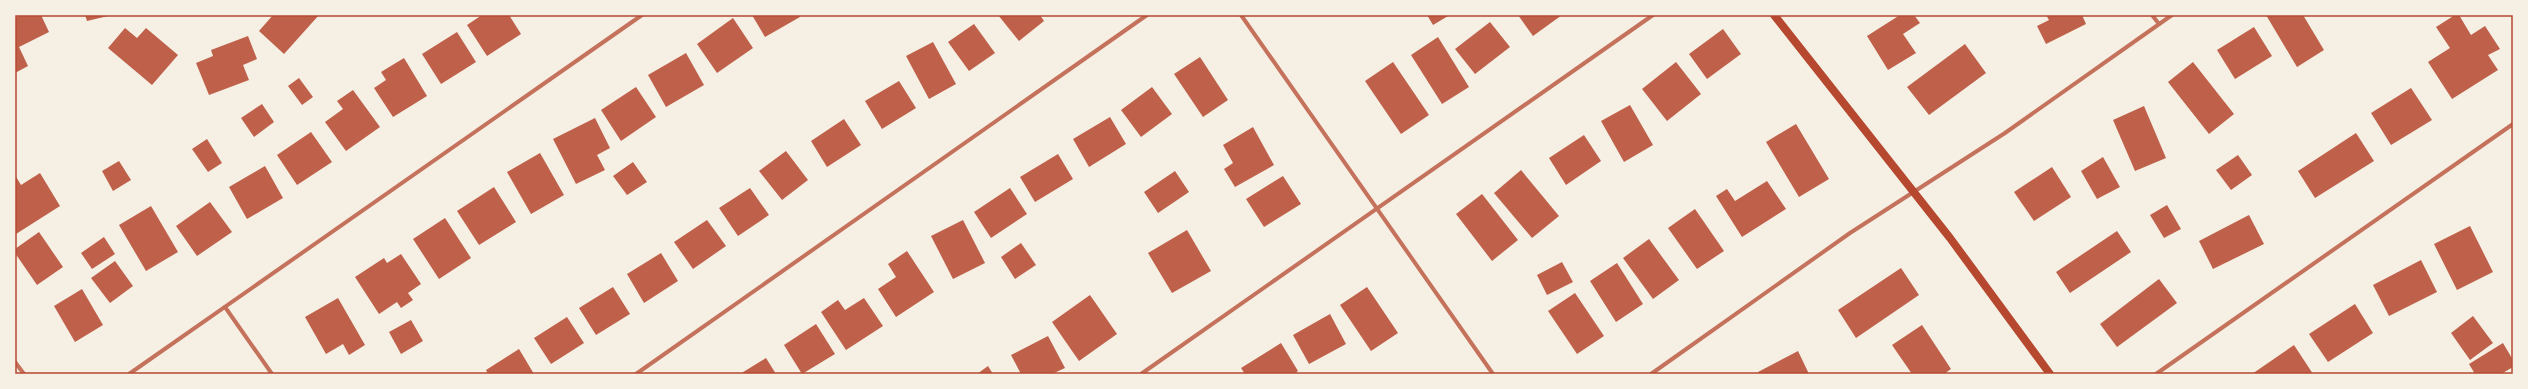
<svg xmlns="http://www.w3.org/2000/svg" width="2528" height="389" font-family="Poppins,sans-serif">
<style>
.building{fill:#bf614a}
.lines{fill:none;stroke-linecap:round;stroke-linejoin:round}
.minor{stroke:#c5725c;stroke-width:4}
.secondary{stroke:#b5482f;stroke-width:8}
.neatline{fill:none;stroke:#b5482f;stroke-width:1.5}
</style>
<rect width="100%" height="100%" fill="#f6efe4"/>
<g class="building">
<polygon points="20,15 41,15 49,32 19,47 28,66 15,73 15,18"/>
<polygon points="85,15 108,15 108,16 87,21"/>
<polygon points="273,15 319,15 284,54 259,31"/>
<polygon points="482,15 509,15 521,34 487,56 467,25"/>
<polygon points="752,15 799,15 800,17 765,37"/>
<polygon points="998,15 1040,15 1044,21 1019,41"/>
<polygon points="1427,15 1447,15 1448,16 1433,25"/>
<polygon points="1518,15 1562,15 1533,36"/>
<polygon points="1900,15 1914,15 1920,23 1903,34 1916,53 1888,70 1867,36"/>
<polygon points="2046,15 2082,15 2086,24 2046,44 2037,26 2049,20"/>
<polygon points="2266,15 2303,15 2324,50 2297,67"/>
<polygon points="2455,15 2459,15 2471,35 2485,26 2500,49 2488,55 2498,70 2452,99 2428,62 2450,48 2436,27"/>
<polygon points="733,18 753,48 717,73 697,44"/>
<polygon points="1490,22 1510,47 1475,74 1455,49"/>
<polygon points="974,24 995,53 969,71 948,42"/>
<polygon points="2254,27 2272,56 2235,79 2217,50"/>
<polygon points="125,28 137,38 146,28 178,55 152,85 108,48"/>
<polygon points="1723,29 1741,54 1707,79 1689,54"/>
<polygon points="457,32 476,62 441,84 422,54"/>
<polygon points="248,36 257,59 243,65 249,80 209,95 196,63 213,56 211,50"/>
<polygon points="1438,37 1469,87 1442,104 1411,55"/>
<polygon points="933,42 956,84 929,99 906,56"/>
<polygon points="1965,44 1986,73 1929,115 1907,87"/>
<polygon points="686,53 704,85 666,107 648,75"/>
<polygon points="1200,57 1228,100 1203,117 1174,74"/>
<polygon points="404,58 427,96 393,117 374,88 386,80 381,72"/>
<polygon points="1393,62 1429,115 1401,134 1365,81"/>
<polygon points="1676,62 1701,94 1667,121 1642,89"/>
<polygon points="2193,62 2234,114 2209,134 2168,82"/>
<polygon points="299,78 313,97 302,105 288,86"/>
<polygon points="899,81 916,108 882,129 865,101"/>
<polygon points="636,87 656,117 621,141 601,110"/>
<polygon points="1152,87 1172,114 1141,137 1121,110"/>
<polygon points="2411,88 2432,120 2391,145 2371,113"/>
<polygon points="353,90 380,127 346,151 325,122 343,109 337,101"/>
<polygon points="262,104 274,122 254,137 241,118"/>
<polygon points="1630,105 1653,145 1624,162 1601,121"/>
<polygon points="2144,106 2166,158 2135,171 2113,120"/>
<polygon points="1110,117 1126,144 1089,167 1073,139"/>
<polygon points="595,118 610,148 597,155 605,170 576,184 553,139"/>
<polygon points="844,119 861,145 827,167 811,141"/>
<polygon points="1796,124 1829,179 1799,197 1766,142"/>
<polygon points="1253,127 1274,165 1235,187 1224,169 1233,163 1223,145"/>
<polygon points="311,132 332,162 297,185 277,155"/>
<polygon points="2356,133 2374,161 2315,198 2298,171"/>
<polygon points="1584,135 1601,161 1566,185 1549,158"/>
<polygon points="207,139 222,163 208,172 192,149"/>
<polygon points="786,151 808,180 782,200 759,171"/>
<polygon points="540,153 564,195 531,214 507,172"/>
<polygon points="1058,154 1073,179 1035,202 1020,177"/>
<polygon points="2238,155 2252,175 2231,190 2216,170"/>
<polygon points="2103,157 2120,187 2097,199 2081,171"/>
<polygon points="119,161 131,180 113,191 102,171"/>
<polygon points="633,162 647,182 627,195 613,176"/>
<polygon points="265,166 283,198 247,219 229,187"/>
<polygon points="2052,167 2071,197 2034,221 2014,192"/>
<polygon points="1521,170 1559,216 1532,238 1494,193"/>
<polygon points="1175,171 1189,192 1158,213 1144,192"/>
<polygon points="40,173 60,206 16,234 15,175 21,185"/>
<polygon points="1283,176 1301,204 1264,227 1246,199"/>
<polygon points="1767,181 1786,209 1742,237 1716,196 1727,189 1735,201"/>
<polygon points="494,187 516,222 479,245 457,211"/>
<polygon points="750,188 769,215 738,236 719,208"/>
<polygon points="1010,188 1027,214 991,238 974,212"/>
<polygon points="1482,194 1518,240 1492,261 1456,214"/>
<polygon points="210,202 232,232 197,256 176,226"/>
<polygon points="2167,205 2181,229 2164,238 2150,215"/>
<polygon points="151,206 178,252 146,271 119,225"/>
<polygon points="1695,209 1724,251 1697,269 1668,228"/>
<polygon points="2249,215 2264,244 2213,269 2199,241"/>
<polygon points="445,218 471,258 439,279 413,239"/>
<polygon points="707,220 726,246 693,269 674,242"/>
<polygon points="963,220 985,263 953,279 931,236"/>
<polygon points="2470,226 2493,272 2457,290 2434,244"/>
<polygon points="1187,230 1211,271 1172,293 1148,253"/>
<polygon points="2117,231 2131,252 2070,293 2056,272"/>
<polygon points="39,232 63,267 37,285 15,253 15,249"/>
<polygon points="104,237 115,254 92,269 81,253"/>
<polygon points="1649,239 1679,280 1653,299 1623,258"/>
<polygon points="1021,243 1036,265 1015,279 1001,257"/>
<polygon points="907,251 934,292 896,317 878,289 896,277 888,264"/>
<polygon points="661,253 678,281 644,303 627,274"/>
<polygon points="401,254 421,284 408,293 413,300 401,308 397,302 379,314 355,277 384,258 387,263"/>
<polygon points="2421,260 2437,292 2389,316 2373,285"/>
<polygon points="115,261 133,286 110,303 91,278"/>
<polygon points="1562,262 1573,282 1547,295 1537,275"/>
<polygon points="1617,263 1643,304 1616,322 1590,281"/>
<polygon points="1901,268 1919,295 1856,338 1838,310"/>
<polygon points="2159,279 2177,303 2117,347 2100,324"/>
<polygon points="613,287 630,314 596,335 579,308"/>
<polygon points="1367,287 1398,333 1371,351 1340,305"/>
<polygon points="82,289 103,325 75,342 54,306"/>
<polygon points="1575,293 1604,336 1577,354 1548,311"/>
<polygon points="1090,295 1117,334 1079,361 1052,322"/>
<polygon points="338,298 365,345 349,355 343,344 326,354 305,317"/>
<polygon points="864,298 883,326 846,350 821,312 838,300 845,310"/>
<polygon points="2355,304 2373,333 2328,362 2309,334"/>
<polygon points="1330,314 1346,344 1309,364 1293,335"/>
<polygon points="2473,316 2493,343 2470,360 2451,333"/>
<polygon points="567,317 584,343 551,364 534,338"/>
<polygon points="411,320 423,341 401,354 389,332"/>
<polygon points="816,324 835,354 802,374 784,345"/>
<polygon points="1922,325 1951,369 1944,374 1912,374 1892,345"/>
<polygon points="1048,336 1065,368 1052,374 1021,374 1011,355"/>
<polygon points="1281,343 1298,371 1294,374 1245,374 1241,368"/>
<polygon points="2503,343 2513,360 2513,367 2501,374 2475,374 2469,364"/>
<polygon points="2294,345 2313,374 2252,374"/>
<polygon points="519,349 534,374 488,374 486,370"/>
<polygon points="1798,351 1809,374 1759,374 1758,372"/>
<polygon points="766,358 776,374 740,374"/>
<polygon points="988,366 993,374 977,374"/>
</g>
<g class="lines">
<g class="minor">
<polyline points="1241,15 1493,374"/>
<polyline points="2152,15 2159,24"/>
<polyline points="225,307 272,374"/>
<polyline points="15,362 24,374"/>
<polyline points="129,374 642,15"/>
<polyline points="636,374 1147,15"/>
<polyline points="1141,374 1653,15"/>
<polyline points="1651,374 1850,233 2005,133 2172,15"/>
<polyline points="2156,374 2513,124"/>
</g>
<polyline class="secondary" points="1774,15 1950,238 2050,374"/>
</g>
<rect width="2528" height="389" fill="none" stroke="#f6efe4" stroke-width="32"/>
<rect x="16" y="16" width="2496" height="357" class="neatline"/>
</svg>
